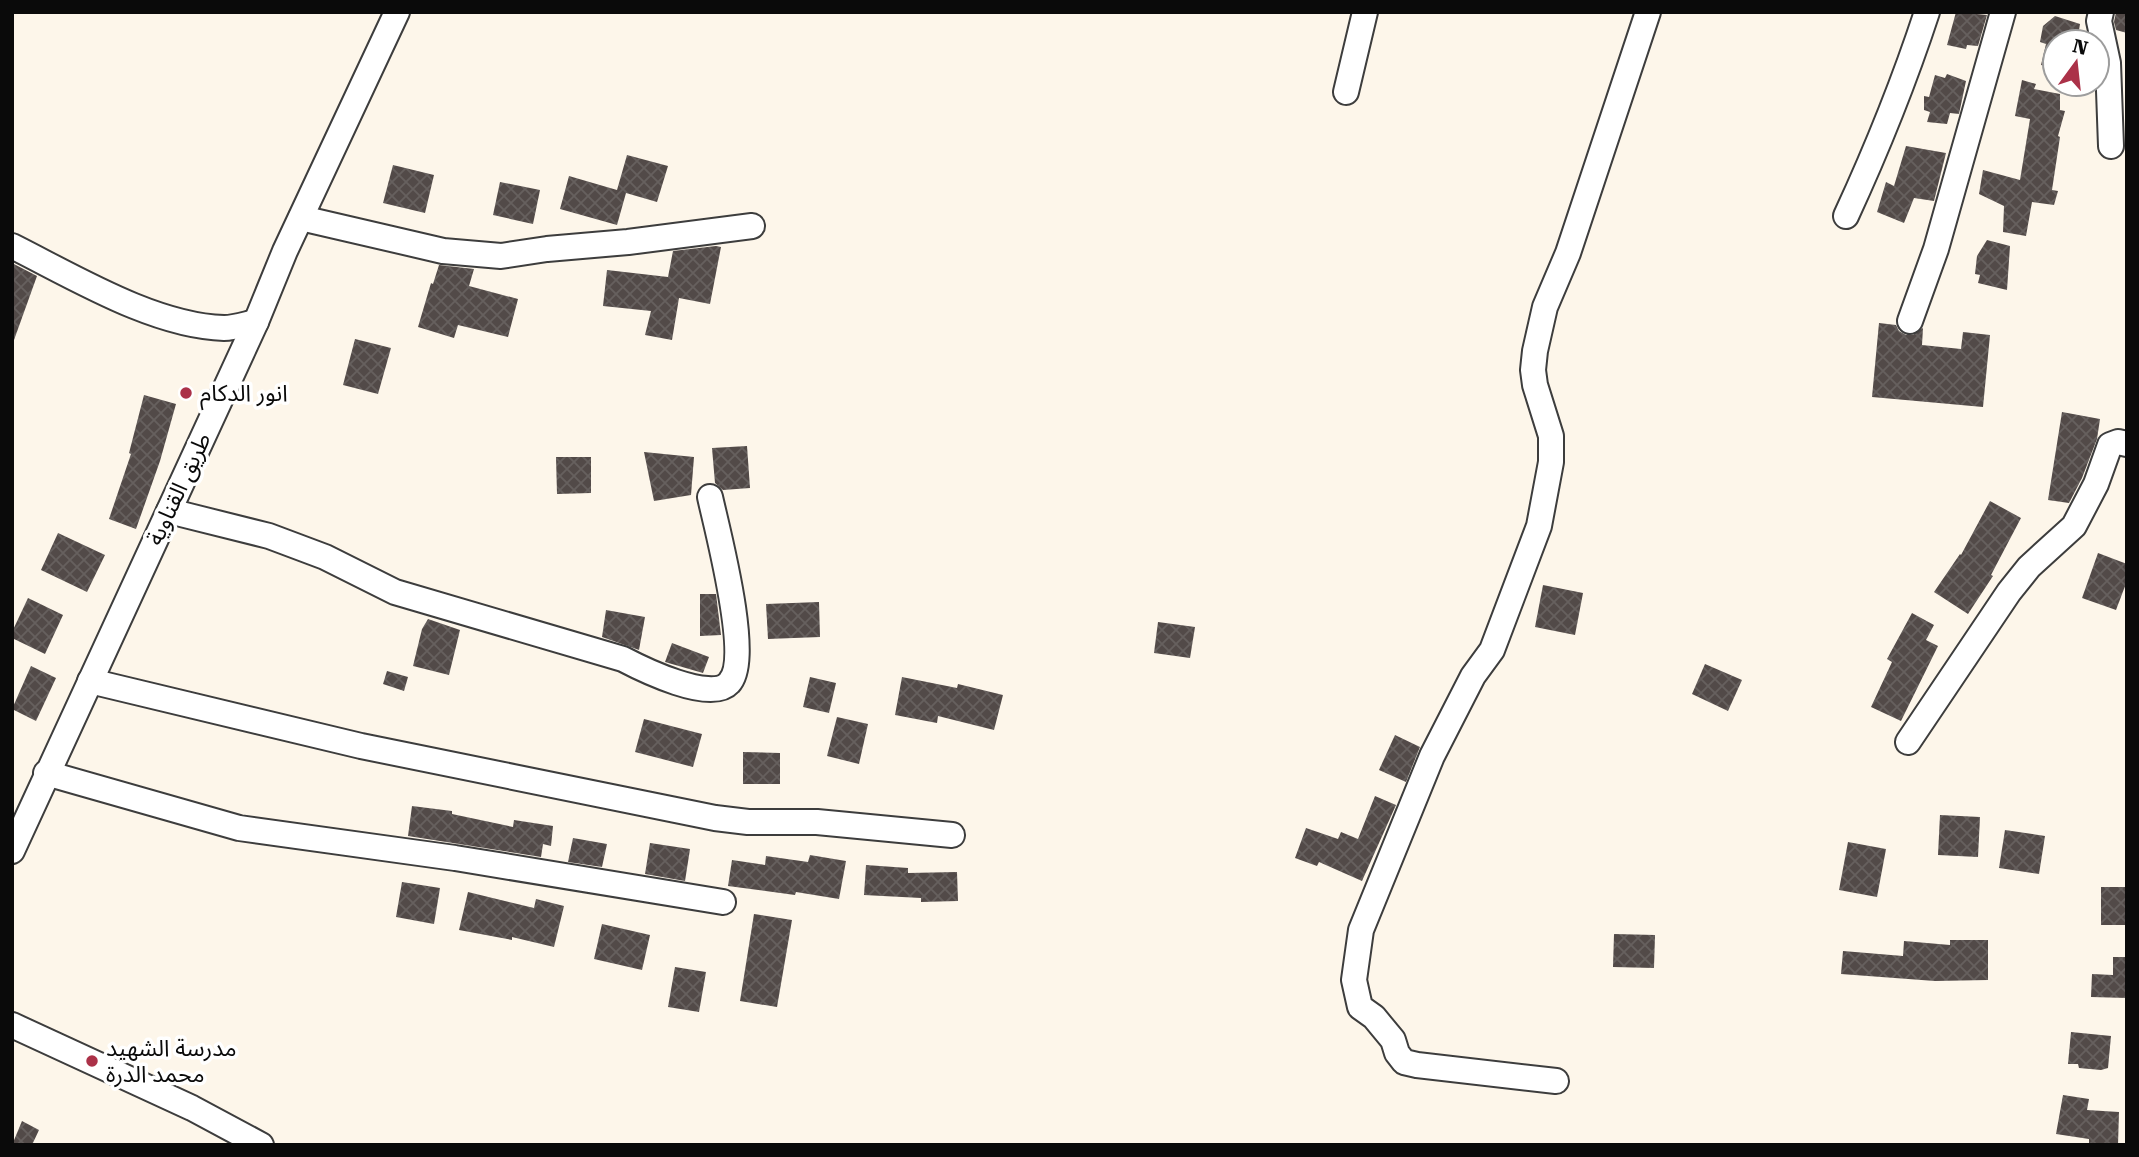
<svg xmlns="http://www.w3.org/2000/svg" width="2139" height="1157" font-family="'Roboto Serif','Noto Sans Arabic',serif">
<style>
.building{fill:url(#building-cross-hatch)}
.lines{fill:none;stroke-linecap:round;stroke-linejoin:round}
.minor-casing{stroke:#3d3d3d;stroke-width:28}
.minor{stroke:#fff;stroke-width:24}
.poi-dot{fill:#ab3148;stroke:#fff;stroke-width:2.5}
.labels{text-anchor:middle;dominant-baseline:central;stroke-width:7;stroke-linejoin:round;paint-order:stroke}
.poi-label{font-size:23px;fill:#0a0a0a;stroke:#fff;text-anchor:start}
.street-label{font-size:23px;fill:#0a0a0a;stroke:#fff}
</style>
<defs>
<pattern id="building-cross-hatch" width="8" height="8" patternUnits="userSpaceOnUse" patternTransform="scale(1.75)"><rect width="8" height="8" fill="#524a48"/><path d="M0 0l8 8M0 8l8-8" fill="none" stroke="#66605e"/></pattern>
</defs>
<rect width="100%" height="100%" fill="#fdf6ea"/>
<g class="building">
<polygon points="1956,12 1987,15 1978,46 1967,45 1966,49 1947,45"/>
<polygon points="2116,12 2127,12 2127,33 2116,30 2114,22"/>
<polygon points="2055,16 2080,24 2077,42 2055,42 2055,68 2041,65 2046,44 2040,42 2043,26"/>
<polygon points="1947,74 1966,81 1959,114 1950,113 1947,124 1927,122 1930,112 1924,110 1924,96 1929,97 1935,75 1945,78"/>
<polygon points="2022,80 2036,84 2034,89 2060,94 2060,110 2065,111 2058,136 2060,137 2052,190 2058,191 2054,205 2032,202 2026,236 2003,232 2004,206 1979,194 1983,170 2020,180 2030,119 2015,116"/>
<polygon points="1906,146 1946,153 1934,201 1914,198 1904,223 1877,212 1886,182 1894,186"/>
<polygon points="627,155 668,166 657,202 626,193 617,225 560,209 569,176 617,190"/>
<polygon points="393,165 434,175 425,213 383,203"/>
<polygon points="500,182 540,190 533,224 493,215"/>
<polygon points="1987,240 2010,246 2007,290 1978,283 1980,275 1975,274 1977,256"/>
<polygon points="716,246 721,247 710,304 679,298 672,340 645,335 651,311 603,306 607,270 668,277 673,251"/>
<polygon points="12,263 37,276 14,340 12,340"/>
<polygon points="439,265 474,269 469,286 518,299 508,337 458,325 454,338 418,327 431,283 433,284"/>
<polygon points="1879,323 1896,325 1899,331 1906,335 1913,335 1923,328 1922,345 1961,349 1963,332 1990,335 1983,407 1872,397"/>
<polygon points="355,339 391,348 378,394 343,385"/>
<polygon points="144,395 176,404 160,461 136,529 109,519 131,454 129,453"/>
<polygon points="2062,412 2100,419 2097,439 2082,478 2069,503 2048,500"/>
<polygon points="747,446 750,488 723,490 715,483 712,448"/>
<polygon points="644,452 694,457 691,495 654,501"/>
<polygon points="556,457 591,457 591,493 557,494"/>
<polygon points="1990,501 2021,518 1991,575 1993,576 1968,614 1934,592 1960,554 1961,555"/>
<polygon points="58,533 105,555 87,592 41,570"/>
<polygon points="2098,553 2127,564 2127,581 2116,610 2082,598"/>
<polygon points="1543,585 1583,593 1575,635 1535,627"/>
<polygon points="700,594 716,594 721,635 700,636"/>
<polygon points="28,598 63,615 45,654 12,638 12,632"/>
<polygon points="819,602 820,637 768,639 766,604"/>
<polygon points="606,610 645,617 639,650 602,637"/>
<polygon points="1912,613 1934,625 1926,640 1938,646 1901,721 1871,707 1892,662 1887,659"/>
<polygon points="428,619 460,630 449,675 413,666 422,629"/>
<polygon points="1158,622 1195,627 1190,658 1154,653"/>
<polygon points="672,643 709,657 703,673 665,662"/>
<polygon points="1705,664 1742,680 1728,711 1692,694"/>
<polygon points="31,666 56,678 36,721 12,709"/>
<polygon points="387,671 408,677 404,691 383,684"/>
<polygon points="810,677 836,683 829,713 803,707"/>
<polygon points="902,677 957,688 958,684 1003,695 994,730 938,716 937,723 895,715"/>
<polygon points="837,717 868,724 859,764 827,756"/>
<polygon points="644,719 702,734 693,767 635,752"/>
<polygon points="1395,735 1420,747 1406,782 1379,770"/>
<polygon points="743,752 780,753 780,784 743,784"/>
<polygon points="1375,796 1396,805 1362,881 1319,862 1317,866 1295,858 1306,828 1338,839 1341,832 1358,839"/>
<polygon points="412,806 452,811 452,814 513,827 514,820 553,826 551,846 543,844 541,857 408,836"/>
<polygon points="1940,815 1980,817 1978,857 1938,855"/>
<polygon points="2005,830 2045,836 2039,874 1999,868"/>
<polygon points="573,838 607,844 602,867 568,862"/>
<polygon points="1848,842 1886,849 1877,897 1839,890"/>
<polygon points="650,843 690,849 685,881 645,874"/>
<polygon points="810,855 846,861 839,899 796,892 795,895 728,886 732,860 765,865 766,856 808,862"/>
<polygon points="866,865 908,868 908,873 957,872 958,901 921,902 921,898 864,895"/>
<polygon points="402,882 440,888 434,924 396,917"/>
<rect x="2101" y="887" width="26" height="38"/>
<polygon points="468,892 534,908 536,899 564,906 554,947 512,937 512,940 459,930"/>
<polygon points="754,914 792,920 777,1007 740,1001"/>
<polygon points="602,924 650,935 642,970 594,959"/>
<polygon points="1614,934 1655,935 1654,968 1613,967"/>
<polygon points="1950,940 1988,940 1988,980 1935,981 1841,974 1843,951 1903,956 1904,941 1950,945"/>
<polygon points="2113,957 2127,957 2127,998 2091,997 2092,974 2113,975"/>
<polygon points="675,967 706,972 699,1012 668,1007"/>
<polygon points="2071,1032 2111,1036 2108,1068 2101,1070 2079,1068 2078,1064 2068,1064"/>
<polygon points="2063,1095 2089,1099 2087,1110 2119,1112 2118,1145 2089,1145 2089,1139 2056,1134"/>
<polygon points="22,1121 39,1130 32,1145 12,1145"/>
</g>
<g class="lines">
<defs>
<g id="minor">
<polyline points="2101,12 2099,21 2108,63 2111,146"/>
<polyline points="1346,92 1365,12"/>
<path d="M1846,216C1877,149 1904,82 1927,12"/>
<polyline points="301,218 443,251 501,256 547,249 628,242 752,226"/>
<path d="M12,246C74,277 154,326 224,328C235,328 246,324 256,322"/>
<polyline points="1910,321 1936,249 2003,12"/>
<path d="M169,511L269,536L325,557L395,592L623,659C642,669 711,703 729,683C752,659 717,529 710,497"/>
<polyline points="90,681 361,746 715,818 748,822 817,822 952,835"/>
<polyline points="1908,742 2009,592 2029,567 2074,526 2096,484 2110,445 2118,442 2127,444"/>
<polyline points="46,773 239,828 455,858 723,902"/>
<polyline points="12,851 256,322 285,251 397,12"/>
<polyline points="12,1025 192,1108 261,1145"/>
<polyline points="1556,1081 1417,1065 1404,1062 1397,1053 1393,1040 1374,1017 1360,1007 1354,980 1361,930 1432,756 1473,676 1492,650 1539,526 1551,462 1551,436 1535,385 1533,370 1535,351 1545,307 1568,253 1648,12"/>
</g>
</defs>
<use href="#minor" class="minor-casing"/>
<use href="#minor" class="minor"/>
</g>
<g class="poi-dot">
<circle cx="186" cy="393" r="7"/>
<circle cx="92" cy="1061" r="7"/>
</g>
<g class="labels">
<g class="poi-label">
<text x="200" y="393">انور الدكام</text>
<text x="106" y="1048">مدرسة الشهيد<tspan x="106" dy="26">محمد الدرة</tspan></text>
</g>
<g class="street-label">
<text transform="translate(179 489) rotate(-65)">طريق القناوية</text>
</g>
</g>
<rect width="2139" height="1157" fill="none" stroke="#0a0a0a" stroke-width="28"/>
<g transform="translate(2076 63) rotate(15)"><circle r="33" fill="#ffffff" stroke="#9d9d9d" stroke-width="2"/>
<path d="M0-5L12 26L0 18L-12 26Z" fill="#ab3148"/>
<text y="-10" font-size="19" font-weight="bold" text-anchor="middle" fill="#0a0a0a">N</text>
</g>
</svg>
